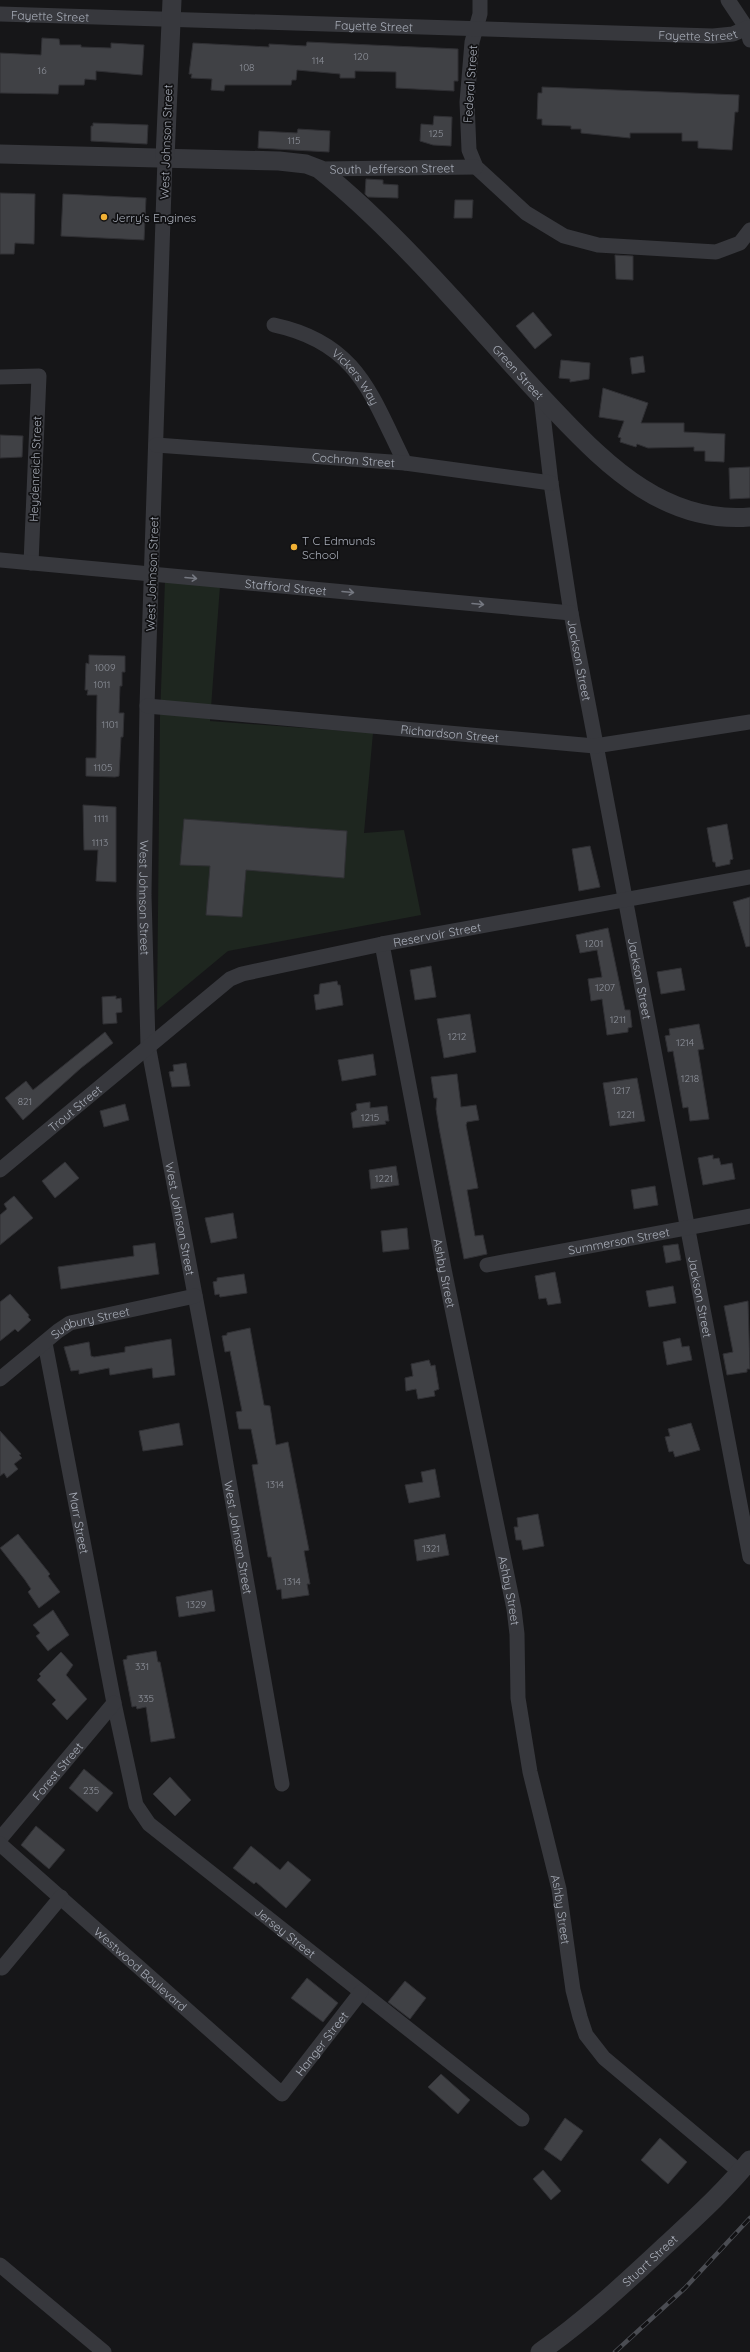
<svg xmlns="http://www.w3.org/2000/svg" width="750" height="2352" font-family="Quicksand,sans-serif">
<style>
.green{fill:#1e261f}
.building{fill:#404145;stroke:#303034}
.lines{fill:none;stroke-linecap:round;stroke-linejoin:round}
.minor{stroke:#37383d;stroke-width:15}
.tertiary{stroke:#37383d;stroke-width:19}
.rail-casing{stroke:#4a4c52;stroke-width:4.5}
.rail{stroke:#111113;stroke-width:3;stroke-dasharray:9;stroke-linecap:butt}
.oneway{stroke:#757881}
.poi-dot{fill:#f2b134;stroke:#111113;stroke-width:1.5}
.labels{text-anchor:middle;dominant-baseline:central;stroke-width:3.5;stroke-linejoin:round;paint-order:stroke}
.number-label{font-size:10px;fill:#8e929b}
.street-label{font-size:12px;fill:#a8adb8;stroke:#111113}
.poi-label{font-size:12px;fill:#a8adb8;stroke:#111113;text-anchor:start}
</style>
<rect width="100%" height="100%" fill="#161618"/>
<polygon class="green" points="165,580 220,586 210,721 373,733 364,833 404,830 421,915 228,951 157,1010 160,717"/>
<g class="building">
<polygon points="42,38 59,39 60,45 81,45 81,47 111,48 111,43 144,45 142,75 96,71 96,80 85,79 84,85 59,85 58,94 0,93 0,53 41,55"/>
<polygon points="307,42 458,49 458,81 454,81 454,91 396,88 396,72 355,71 355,78 340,78 340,74 297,70 296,80 292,80 291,85 225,85 224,91 211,90 212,79 191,78 192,74 189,74 193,43 269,47 269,44 306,46"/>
<polygon points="542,87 739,95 738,112 735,112 732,150 698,148 698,141 682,141 682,133 630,133 630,138 581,133 581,129 571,129 571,126 542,125 542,119 537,119 538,93 542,93"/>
<polygon points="434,116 452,117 451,146 433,145 420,141 421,124 433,125"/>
<polygon points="93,123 148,125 147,144 91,141 91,126 93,126"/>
<polygon points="298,129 330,131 329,152 258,148 259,131 297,133"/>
<polygon points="366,179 383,180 383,184 398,185 398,198 368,197 365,194"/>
<polygon points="0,193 35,194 34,244 15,243 14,254 0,254"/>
<polygon points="63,194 146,198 144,240 61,236"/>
<polygon points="455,200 473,200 472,218 454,218"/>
<polygon points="615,255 633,256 633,280 616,279"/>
<polygon points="533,312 552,335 535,349 516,326"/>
<polygon points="643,356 645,372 632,374 630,358"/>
<polygon points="561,360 590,363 589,379 570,382 570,379 559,378"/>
<polygon points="603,388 648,403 641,423 684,423 684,432 725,434 724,462 705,461 705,451 694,451 694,447 648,448 637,444 636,447 620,442 621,438 618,437 624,421 599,417"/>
<polygon points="0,435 23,436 22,457 0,458"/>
<polygon points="750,467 750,498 730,499 729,468"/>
<polygon points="89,655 125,656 125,672 122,672 122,686 120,686 119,713 124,713 123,737 121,737 119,776 115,777 86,776 86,758 96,758 97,695 87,695 88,690 85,690 86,663 89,664"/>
<polygon points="83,805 116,807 116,882 96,881 98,850 84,850"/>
<polygon points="184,819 347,831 344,878 246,870 242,917 206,915 210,866 180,865"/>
<polygon points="727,824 733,859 730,860 730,864 716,867 715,862 713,862 707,828"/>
<polygon points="590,846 600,887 579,891 572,849"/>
<polygon points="750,897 750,946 746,947 733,902"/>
<polygon points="608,928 625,1010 630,1010 632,1027 628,1028 628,1032 607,1035 602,999 591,1001 588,979 602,977 597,950 580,953 576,935"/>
<polygon points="431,966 436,997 415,1000 410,970"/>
<polygon points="681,968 685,990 661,994 657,972"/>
<polygon points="337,981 338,985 340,985 343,1005 316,1010 314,995 319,994 320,984"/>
<polygon points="116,996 116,999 121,998 122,1012 116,1013 117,1023 103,1024 102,997"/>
<polygon points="470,1014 476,1052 444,1058 437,1019"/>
<polygon points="699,1024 704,1049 698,1050 709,1119 690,1121 688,1107 683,1108 673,1051 668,1052 665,1036 670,1035 669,1029"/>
<polygon points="105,1032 113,1043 81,1068 23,1120 5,1098 26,1081 33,1090"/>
<polygon points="373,1054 376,1075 342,1081 338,1060"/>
<polygon points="186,1063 190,1086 172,1087 169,1072 174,1071 173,1065"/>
<polygon points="457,1074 461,1107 476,1105 479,1120 467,1122 466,1125 478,1188 467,1190 475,1236 483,1235 487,1254 464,1259 439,1128 436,1109 437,1098 434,1098 431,1077"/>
<polygon points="637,1078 645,1121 610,1126 603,1083"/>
<polygon points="370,1102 370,1108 387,1106 389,1121 385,1121 386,1124 353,1128 351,1113 357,1110 356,1104"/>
<polygon points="125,1104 129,1120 104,1127 100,1111"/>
<polygon points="713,1155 713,1159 719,1158 721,1165 732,1163 735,1179 703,1185 698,1158"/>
<polygon points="65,1162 79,1178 55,1198 42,1181"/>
<polygon points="396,1166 399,1185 371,1189 369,1170"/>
<polygon points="655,1186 658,1205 634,1209 631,1190"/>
<polygon points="14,1196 33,1218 0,1245 0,1215 7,1209 4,1204"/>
<polygon points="233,1213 237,1238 211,1243 205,1218"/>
<polygon points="407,1228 409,1249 383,1252 381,1231"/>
<polygon points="155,1243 159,1274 61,1289 58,1267 134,1256 133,1246"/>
<polygon points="678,1244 681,1260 666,1263 663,1246"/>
<polygon points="555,1272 561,1303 548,1305 546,1298 539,1299 535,1276"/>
<polygon points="244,1274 247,1293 220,1297 219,1294 215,1295 213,1282 217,1281 217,1278"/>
<polygon points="673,1286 676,1303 649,1307 646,1291"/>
<polygon points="10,1294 29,1315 28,1317 31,1320 18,1332 15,1329 0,1341 0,1302"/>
<polygon points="748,1301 750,1369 747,1369 747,1372 727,1375 723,1354 733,1352 724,1306"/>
<polygon points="250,1328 264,1405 270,1406 276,1445 288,1442 309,1550 304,1551 310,1584 307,1584 309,1595 282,1599 281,1589 277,1590 271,1557 268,1557 252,1465 258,1464 251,1429 239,1429 236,1412 242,1411 230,1351 225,1352 222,1336 227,1335 227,1333"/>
<polygon points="680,1338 682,1347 689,1346 692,1360 667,1365 663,1342"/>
<polygon points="171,1339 175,1375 153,1378 152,1368 110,1375 109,1368 79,1374 79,1370 71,1371 64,1347 89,1342 91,1356 94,1357 125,1352 125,1347"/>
<polygon points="429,1360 431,1366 435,1365 439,1389 434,1391 435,1396 418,1399 416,1389 406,1391 405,1378 413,1376 411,1364"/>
<polygon points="179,1423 183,1445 143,1451 139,1431"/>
<polygon points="691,1423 700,1450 675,1457 673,1451 669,1452 665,1437 670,1436 668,1429"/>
<polygon points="0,1431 21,1454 19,1455 22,1458 14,1464 18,1469 7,1478 4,1473 0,1476"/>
<polygon points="435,1469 440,1497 409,1503 405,1485 423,1482 421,1472"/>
<polygon points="538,1514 544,1546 523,1550 521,1540 516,1540 514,1527 518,1527 517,1518"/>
<polygon points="18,1534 50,1574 48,1576 60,1592 39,1608 28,1592 31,1589 25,1580 0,1548"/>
<polygon points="445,1534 449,1555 417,1561 414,1540"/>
<polygon points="212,1590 215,1611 179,1617 176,1597"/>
<polygon points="53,1610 69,1635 48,1651 36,1636 40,1633 33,1625"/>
<polygon points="156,1651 158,1662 160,1662 175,1738 151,1742 146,1707 137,1709 136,1706 132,1707 123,1660 127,1659 127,1656"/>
<polygon points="61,1652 73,1665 66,1675 87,1699 67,1720 52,1704 56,1700 37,1680 41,1676 39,1674"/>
<polygon points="84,1769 113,1793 97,1812 69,1788"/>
<polygon points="170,1777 191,1800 175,1816 153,1794"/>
<polygon points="36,1826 65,1850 49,1869 21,1845"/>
<polygon points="251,1846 280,1870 288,1861 311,1880 286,1908 256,1882 254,1884 233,1868"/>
<polygon points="307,1978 338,2003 323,2022 291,1998"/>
<polygon points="405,1981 426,1998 410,2019 388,2002"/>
<polygon points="441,2074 470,2100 458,2114 428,2087"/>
<polygon points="565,2118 583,2131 561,2161 544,2149"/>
<polygon points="660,2138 687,2162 668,2184 641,2160"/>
<polygon points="543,2170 561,2191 551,2200 533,2179"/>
</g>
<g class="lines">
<g class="minor">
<polyline points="480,0 480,14 472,42 467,102 469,150 476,167 526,213 564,236 598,245 716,252 740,243 750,230"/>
<polyline points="728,0 750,33"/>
<path id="s1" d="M0,14L713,36L733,34L747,28L750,40"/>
<path id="s2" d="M165,158L147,706L144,895L148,1045L216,1407L282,1784"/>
<path id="s3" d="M319,169L476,167"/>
<path id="s4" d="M274,325C358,343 371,395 405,463"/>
<polyline points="0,377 39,376 31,563"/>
<path id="s5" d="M541,397L551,483L571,613L750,1557"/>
<path id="s6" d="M156,445L405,463L551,483"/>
<path id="s7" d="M0,560L571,613"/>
<path id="s8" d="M147,706L595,746L750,722"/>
<path id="s9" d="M382,944L445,1274L514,1609L517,1634L518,1698L530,1772L559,1889L573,1990L580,2017L586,2035L604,2058L740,2172"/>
<path id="s10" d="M0,1170L230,979L242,974L382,944L750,877"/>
<path id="s11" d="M487,1265L750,1216"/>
<path id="s12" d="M45,1343L114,1703L136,1805L149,1824L522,2119"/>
<path id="s13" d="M0,1379L58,1331L70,1323L195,1296"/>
<path id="s14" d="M0,1839L114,1703"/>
<path id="s15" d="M0,1844L282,2094L361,1992"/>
<polyline points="2,1968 61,1897"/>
<polyline points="0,2265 104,2352"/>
</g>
<g class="tertiary">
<path id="s16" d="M0,154L279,161L306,164L319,169C367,207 411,253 452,298C487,336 520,375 556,412C609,468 667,524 750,517"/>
<polyline points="165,158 172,0"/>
<path id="s17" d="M540,2352C586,2320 626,2282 667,2244C696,2217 725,2191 750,2160"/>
</g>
<defs>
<polyline id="rail" points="615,2352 685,2288 750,2218"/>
</defs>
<use href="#rail" class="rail-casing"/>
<use href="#rail" class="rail"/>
</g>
<defs><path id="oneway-shaft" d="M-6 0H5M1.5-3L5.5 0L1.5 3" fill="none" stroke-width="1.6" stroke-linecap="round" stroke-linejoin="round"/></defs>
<g class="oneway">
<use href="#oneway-shaft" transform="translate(191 578) rotate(5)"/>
<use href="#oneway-shaft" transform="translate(348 592) rotate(5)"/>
<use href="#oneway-shaft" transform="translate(478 604) rotate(5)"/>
</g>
<g class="poi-dot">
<circle cx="104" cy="217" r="4"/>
<circle cx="294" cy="547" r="4"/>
</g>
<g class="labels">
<g class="number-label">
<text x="361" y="56">120</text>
<text x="318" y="60">114</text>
<text x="247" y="67">108</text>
<text x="42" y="70">16</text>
<text x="436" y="133">125</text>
<text x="294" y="140">115</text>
<text x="105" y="667">1009</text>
<text x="102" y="684">1011</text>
<text x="110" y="724">1101</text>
<text x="103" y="767">1105</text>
<text x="101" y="818">1111</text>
<text x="100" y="842">1113</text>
<text x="594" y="943">1201</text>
<text x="605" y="987">1207</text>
<text x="618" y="1019">1211</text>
<text x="457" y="1036">1212</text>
<text x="685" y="1042">1214</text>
<text x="690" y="1078">1218</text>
<text x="621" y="1090">1217</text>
<text x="25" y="1101">821</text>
<text x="626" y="1114">1221</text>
<text x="370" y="1117">1215</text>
<text x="384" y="1178">1221</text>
<text x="275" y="1484">1314</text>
<text x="431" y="1548">1321</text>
<text x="292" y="1581">1314</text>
<text x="196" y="1604">1329</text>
<text x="142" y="1666">331</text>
<text x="146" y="1698">335</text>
<text x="91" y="1790">235</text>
</g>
<g class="street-label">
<text stroke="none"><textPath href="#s1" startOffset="50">Fayette Street</textPath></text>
<text stroke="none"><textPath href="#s1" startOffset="374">Fayette Street</textPath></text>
<text stroke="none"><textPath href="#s1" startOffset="698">Fayette Street</textPath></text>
<text transform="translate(470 84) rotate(-86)">Federal Street</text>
<text transform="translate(166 142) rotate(-88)">West Johnson Street</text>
<text stroke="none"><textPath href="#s3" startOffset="73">South Jefferson Street</textPath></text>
<text stroke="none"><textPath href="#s16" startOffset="605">Green Street</textPath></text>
<text stroke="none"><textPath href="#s4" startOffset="100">Vickers Way</textPath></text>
<text stroke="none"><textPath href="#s6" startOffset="198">Cochran Street</textPath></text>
<text transform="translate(35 469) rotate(-88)">Heydenreich Street</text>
<text transform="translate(152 574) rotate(-88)">West Johnson Street</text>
<text stroke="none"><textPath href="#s7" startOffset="287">Stafford Street</textPath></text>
<text stroke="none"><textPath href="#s5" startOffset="266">Jackson Street</textPath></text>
<text stroke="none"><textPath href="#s8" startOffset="304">Richardson Street</textPath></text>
<text stroke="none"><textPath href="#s2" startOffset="740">West Johnson Street</textPath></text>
<text stroke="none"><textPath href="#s10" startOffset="511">Reservoir Street</textPath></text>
<text stroke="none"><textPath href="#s5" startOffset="590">Jackson Street</textPath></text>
<text stroke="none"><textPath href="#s10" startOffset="97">Trout Street</textPath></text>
<text stroke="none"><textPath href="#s2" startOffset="1064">West Johnson Street</textPath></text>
<text stroke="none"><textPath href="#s11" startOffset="134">Summerson Street</textPath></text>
<text stroke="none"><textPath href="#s9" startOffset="335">Ashby Street</textPath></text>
<text stroke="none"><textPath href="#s5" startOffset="914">Jackson Street</textPath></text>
<text stroke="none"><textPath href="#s13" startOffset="109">Sudbury Street</textPath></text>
<text stroke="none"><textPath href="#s12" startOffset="183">Marr Street</textPath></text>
<text stroke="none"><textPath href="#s2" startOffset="1388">West Johnson Street</textPath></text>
<text stroke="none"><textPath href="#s9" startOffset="659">Ashby Street</textPath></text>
<text stroke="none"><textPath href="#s14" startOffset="89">Forest Street</textPath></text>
<text stroke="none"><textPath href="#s9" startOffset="983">Ashby Street</textPath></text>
<text stroke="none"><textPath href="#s12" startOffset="668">Jersey Street</textPath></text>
<text stroke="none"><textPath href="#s15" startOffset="188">Westwood Boulevard</textPath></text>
<text stroke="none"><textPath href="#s15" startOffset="441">Hanger Street</textPath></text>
<text stroke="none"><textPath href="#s17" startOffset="143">Stuart Street</textPath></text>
</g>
<g class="poi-label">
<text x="112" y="217">Jerry's Engines</text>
<text x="302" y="540">T C Edmunds<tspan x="302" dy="14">School</tspan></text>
</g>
</g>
</svg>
